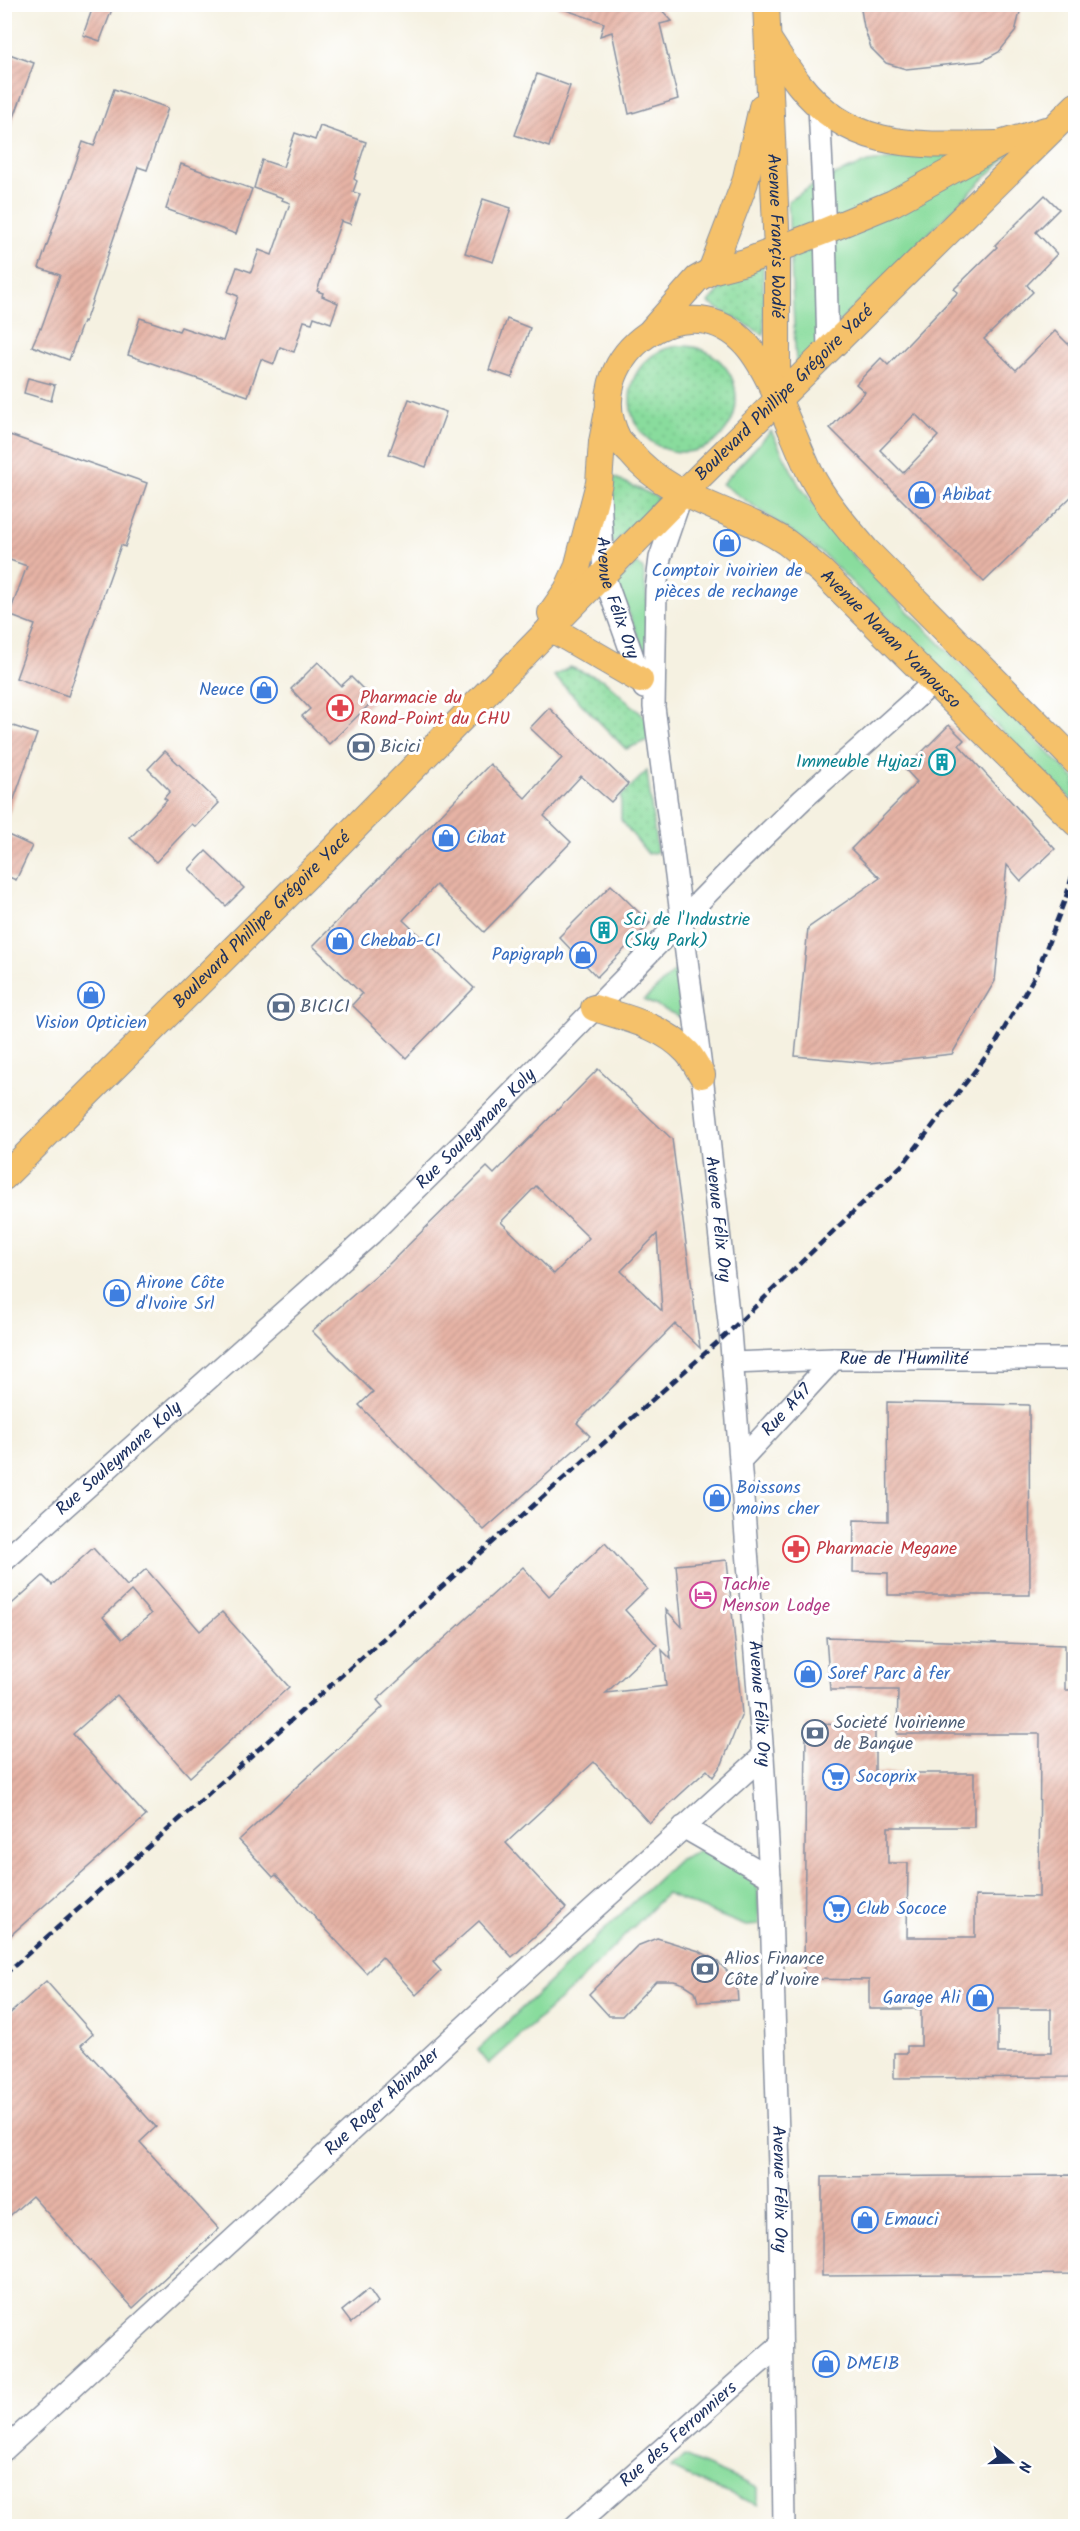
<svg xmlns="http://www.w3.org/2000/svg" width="1080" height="2531" font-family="Kalam,sans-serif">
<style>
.grass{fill:#89dc9d;stroke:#52867e;stroke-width:1.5}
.park{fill:url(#park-dots);stroke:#52867e;stroke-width:1.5}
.building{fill:url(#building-hatch);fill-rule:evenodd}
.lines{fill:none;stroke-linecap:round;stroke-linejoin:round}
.minor-casing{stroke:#8890a0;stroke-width:24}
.major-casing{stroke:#8890a0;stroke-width:28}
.minor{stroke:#fff;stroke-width:21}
.major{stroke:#f5c16b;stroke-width:26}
.rail{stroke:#1b2f5e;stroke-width:4.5;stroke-dasharray:9 4.5;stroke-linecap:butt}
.labels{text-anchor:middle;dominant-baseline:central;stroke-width:6;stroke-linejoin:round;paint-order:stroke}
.street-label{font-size:18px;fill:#1b2f5e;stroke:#fff}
.shop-label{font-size:18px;fill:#366cbe;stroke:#fff;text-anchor:start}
.health-label{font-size:18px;fill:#be3a42;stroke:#fff;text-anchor:start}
.service-label{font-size:18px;fill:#4e5e75;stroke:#fff;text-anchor:start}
.culture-label{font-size:18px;fill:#0d838f;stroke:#fff;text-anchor:end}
.hotel-label{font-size:18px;fill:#b23c85;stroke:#fff;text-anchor:start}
</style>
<defs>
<pattern id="park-dots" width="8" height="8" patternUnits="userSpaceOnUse" patternTransform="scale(1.5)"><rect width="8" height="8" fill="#89dc9d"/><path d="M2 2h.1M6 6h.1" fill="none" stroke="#76bd8a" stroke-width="1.8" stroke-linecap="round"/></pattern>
<pattern id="building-hatch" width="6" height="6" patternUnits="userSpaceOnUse" patternTransform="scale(1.5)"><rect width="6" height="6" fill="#e6b3a5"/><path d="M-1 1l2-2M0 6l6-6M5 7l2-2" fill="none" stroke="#c59a90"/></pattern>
</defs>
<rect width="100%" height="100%" fill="#fff"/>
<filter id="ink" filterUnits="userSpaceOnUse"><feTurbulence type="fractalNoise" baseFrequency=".0167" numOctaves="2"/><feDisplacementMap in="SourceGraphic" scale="12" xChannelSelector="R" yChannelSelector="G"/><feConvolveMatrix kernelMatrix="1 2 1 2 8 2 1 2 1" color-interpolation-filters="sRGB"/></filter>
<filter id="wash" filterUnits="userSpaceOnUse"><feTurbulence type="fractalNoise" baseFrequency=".008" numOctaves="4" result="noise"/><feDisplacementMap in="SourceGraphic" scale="24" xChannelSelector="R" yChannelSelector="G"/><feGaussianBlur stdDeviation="1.35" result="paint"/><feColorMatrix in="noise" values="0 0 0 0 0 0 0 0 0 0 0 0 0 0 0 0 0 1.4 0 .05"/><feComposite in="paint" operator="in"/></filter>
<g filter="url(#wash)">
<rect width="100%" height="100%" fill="#f5f1e1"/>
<g class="grass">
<polygon points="1018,145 796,365 788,201 822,180 868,162"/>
<polygon points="771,431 799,485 854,557 1075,779 1074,802 823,554 722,484"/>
<polygon points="637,563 643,569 655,656 647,659 617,583"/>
<polygon points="676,970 680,1017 644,1000"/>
<polygon points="700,1850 752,1873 758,1890 759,1925 746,1926 666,1894 576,1985 489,2064 478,2050 678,1860"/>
<polygon points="684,2456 758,2488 758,2505 711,2487 671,2468"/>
</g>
<g class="park">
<polygon points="747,260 763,261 764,335 708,303"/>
<circle cx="683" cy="399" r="53"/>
<polygon points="609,475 659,498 611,546"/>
<polygon points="570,667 604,680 647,719 648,740 626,749 554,676"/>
<polygon points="647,771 657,852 648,854 621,820 621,796"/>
</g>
<g id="blocks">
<g class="building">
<polygon points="94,4 114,4 100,41 83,35"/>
<polygon points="557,4 656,4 672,21 660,24 678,99 629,114 612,32 600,36 604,23 557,7"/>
<polygon points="860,4 1022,4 1015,32 999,52 982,61 906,69 886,63 871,48 864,27"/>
<polygon points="4,52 34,63 6,139 4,139"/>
<polygon points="537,74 570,86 549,147 515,135"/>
<polygon points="114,89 168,108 147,170 138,167 85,322 83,321 69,360 32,346 40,328 41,329 60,275 39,268 83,142 94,146"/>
<polygon points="320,126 366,142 354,179 357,181 353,192 360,194 350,224 341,221 317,291 323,293 322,296 338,303 331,323 314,317 312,323 304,321 294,352 280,347 274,364 261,359 248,396 128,355 140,318 179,331 181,327 223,341 238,296 228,292 237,267 251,272 259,250 272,255 290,203 282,200 283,198 254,188 262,160 283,167 295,133 315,140"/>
<polygon points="181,164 252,189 236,234 166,209"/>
<path d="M1045,195L1059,209L1036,232L1057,254L1027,285L1033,292L984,339L1016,370L1055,331L1076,352V492L984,582L830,428L865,392L856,384L881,358L888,365L958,292L954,289L997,247L995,245ZM915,414L938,436L903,473L880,450Z"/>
<polygon points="483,199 511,208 493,262 465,253"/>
<polygon points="507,319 530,328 512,378 489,370"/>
<polygon points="28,378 55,385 51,401 24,393"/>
<polygon points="409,399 446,412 426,467 389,454"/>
<polygon points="4,433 147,483 125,547 121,545 68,696 16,678 35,625 9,615 27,566 4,558"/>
<polygon points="318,662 341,686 351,677 374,700 329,744 302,716 310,709 291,689"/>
<polygon points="549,708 628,784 611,802 581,776 544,816 571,842 484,932 436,885 403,920 474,988 406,1058 352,1005 362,994 313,946 490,764 525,798 562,758 530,728"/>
<polygon points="4,723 37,734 7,819 4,819"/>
<polygon points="949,725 964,740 959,745 1055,849 1021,881 1007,865 995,981 952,1054 870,1063 795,1056 808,928 880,878 851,849 917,782 905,769"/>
<polygon points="165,751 219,803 196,827 192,824 156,862 130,838 167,800 164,798 170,791 148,769"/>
<polygon points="8,835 32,846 16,880 4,875 4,843"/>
<polygon points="206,851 244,888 226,906 189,869"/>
<polygon points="611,885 650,923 597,977 559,937"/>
<path d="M598,1069L672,1139L700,1348L675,1324L577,1423L590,1436L484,1530L359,1405L373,1392L312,1331L388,1265L487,1167L494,1174ZM536,1186L589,1238L554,1274L501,1222ZM657,1234L662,1311L621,1271Z"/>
<polygon points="887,1402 1029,1405 1030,1595 888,1595 888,1573 853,1572 854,1520 888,1521"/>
<polygon points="605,1543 647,1589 625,1610 657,1645 606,1693 666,1686 662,1650 671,1659 666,1610 682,1627 676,1565 727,1560 742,1714 722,1764 713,1777 707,1770 649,1823 594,1762 506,1843 566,1908 512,1957 479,1921 433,1962 441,1971 416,1995 382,1957 366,1973 276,1875 273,1877 239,1840 383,1707 377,1700 523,1567 549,1596"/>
<path d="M93,1548L127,1586L146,1569L200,1631L222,1612L289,1687L190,1777L117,1695L73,1734L146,1816L4,1941V1611L43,1576L52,1585ZM131,1591L151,1614L122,1639L103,1617Z"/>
<path d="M826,1637L1065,1645V1690H1076V2077L894,2078V2053H907V2046H921V2009H869V1980L804,1979L806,1724L875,1725V1773H974V1827H888V1863H908L907,1937H975V1896L1039,1897L1040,1734H897L898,1690H830ZM998,2009H1051V2053H998Z"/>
<polygon points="657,1938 699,1951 716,1960 728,1972 737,1989 738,2000 698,2002 695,1991 684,1984 674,1981 656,1981 622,2016 609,2016 589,1994 637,1946"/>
<polygon points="46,1981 93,2034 81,2045 156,2127 140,2142 219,2229 133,2308 32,2196 4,2221 4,2019"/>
<polygon points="1076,2175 1076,2274 822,2276 822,2177"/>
<polygon points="369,2289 378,2302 351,2323 342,2311"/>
</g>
</g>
</g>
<g filter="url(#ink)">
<use href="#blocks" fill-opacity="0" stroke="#8890a0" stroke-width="1.5"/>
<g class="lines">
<defs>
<g id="minor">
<polyline points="819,106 825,231 828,350"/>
<path id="s1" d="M600,495L604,576L644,688"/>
<path id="s2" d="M681,497L660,558L656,590L654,707L702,1075L730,1331L763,1756L770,1877L779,2168L784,2526"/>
<path id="s3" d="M732,1363L834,1359H1076"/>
<path id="s4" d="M740,1461L834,1359"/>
<path id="s5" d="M4,1561L371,1234L472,1134L741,859L802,800L934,682"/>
<polyline points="683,1827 770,1877"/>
<path id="s6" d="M4,2450L503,1991L763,1756"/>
<path id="s7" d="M575,2526L781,2344"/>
</g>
<g id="major">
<path id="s8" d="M766,4L777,250V391"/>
<path d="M768,39C778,54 788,70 799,84C852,152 919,145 996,144"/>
<polyline points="711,271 745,182 762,107"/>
<polyline points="652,330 697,279 711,271 745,262 825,231 893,203 1000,144 1046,130"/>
<polyline points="551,613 567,590 577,568 599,483 602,442 608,411"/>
<polyline points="550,628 640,680"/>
<path id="s9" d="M1076,762L866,550C846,526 824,501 810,473C793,438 769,365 742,340C679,281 578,363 618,439C621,443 626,448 630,452C670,501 735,508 786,542C798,551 809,561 821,571L1076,823"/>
<path d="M594,1008C626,1018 663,1026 687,1052C693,1058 697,1068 702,1075"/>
<path id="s10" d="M4,1177L329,854L682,494L1076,106"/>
</g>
</defs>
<use href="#minor" class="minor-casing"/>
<use href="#major" class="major-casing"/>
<use href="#minor" class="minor"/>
<use href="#major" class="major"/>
<polyline class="rail" points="4,1975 730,1331 904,1163 994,1046 1037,972 1066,897 1076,863"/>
</g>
</g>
<defs>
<symbol id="shop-ring" viewBox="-11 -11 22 22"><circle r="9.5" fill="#fff" stroke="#3f7fe0" stroke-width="1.5"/><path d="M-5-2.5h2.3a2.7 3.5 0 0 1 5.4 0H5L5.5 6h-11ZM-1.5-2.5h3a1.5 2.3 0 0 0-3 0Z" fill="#3f7fe0"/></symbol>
<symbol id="pharmacy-ring" viewBox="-11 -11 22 22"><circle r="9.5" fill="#fff" stroke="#e0444e" stroke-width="1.5"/><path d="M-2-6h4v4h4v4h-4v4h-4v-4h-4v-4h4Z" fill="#e0444e"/></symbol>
<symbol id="bank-ring" viewBox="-11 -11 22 22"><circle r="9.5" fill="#fff" stroke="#5c6f8a" stroke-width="1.5"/><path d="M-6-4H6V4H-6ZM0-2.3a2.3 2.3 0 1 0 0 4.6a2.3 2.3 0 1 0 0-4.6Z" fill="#5c6f8a"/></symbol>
<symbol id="building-ring" viewBox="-11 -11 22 22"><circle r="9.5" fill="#fff" stroke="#0f9aa8" stroke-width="1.5"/><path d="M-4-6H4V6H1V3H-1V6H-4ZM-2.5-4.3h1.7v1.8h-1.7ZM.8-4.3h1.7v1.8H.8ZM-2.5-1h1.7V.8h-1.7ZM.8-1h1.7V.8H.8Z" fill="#0f9aa8"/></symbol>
<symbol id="hotel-ring" viewBox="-11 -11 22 22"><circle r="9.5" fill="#fff" stroke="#d1479c" stroke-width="1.5"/><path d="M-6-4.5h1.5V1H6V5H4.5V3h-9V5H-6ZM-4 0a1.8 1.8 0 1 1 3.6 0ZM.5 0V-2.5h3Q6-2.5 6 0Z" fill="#d1479c"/></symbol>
<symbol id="supermarket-ring" viewBox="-11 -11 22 22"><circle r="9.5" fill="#fff" stroke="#3f7fe0" stroke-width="1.5"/><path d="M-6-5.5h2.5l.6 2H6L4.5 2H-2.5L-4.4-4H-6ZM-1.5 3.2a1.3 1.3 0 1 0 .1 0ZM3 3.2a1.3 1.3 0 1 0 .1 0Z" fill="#3f7fe0"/></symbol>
</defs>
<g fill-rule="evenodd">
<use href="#shop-ring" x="907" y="480" width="30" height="30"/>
<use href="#shop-ring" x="712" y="528" width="30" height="30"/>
<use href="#shop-ring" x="249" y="675" width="30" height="30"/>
<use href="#pharmacy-ring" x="325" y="693" width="30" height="30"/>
<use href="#bank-ring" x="346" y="732" width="30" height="30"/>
<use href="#building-ring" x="927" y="747" width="30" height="30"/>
<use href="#shop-ring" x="431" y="823" width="30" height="30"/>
<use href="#building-ring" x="589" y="915" width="30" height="30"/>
<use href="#shop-ring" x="325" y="926" width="30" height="30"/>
<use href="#shop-ring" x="568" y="940" width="30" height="30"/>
<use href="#shop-ring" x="76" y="980" width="30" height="30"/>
<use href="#bank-ring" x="266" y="992" width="30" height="30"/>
<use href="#shop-ring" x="102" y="1278" width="30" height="30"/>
<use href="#shop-ring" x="702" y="1483" width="30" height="30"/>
<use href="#pharmacy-ring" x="781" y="1534" width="30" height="30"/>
<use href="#hotel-ring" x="688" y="1580" width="30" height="30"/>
<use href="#shop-ring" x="793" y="1659" width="30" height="30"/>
<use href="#bank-ring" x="800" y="1718" width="30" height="30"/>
<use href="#supermarket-ring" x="821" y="1762" width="30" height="30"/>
<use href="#supermarket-ring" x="822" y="1894" width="30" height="30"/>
<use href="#bank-ring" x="690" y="1954" width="30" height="30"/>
<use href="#shop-ring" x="965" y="1983" width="30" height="30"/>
<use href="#shop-ring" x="850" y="2205" width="30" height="30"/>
<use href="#shop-ring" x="811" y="2349" width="30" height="30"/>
</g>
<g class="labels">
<g class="street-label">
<text stroke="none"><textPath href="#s8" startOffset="232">Avenue Françis Wodié</textPath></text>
<text stroke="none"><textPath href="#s10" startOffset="1106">Boulevard Phillipe Grégoire Yacé</textPath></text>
<text stroke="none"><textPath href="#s1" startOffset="105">Avenue Félix Ory</textPath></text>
<text stroke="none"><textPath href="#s9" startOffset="1108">Avenue Nanan Yamousso</textPath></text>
<text stroke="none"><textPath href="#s10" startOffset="364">Boulevard Phillipe Grégoire Yacé</textPath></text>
<text stroke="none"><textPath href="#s5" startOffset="640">Rue Souleymane Koly</textPath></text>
<text stroke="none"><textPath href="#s2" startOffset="730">Avenue Félix Ory</textPath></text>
<text stroke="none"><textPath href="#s3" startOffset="172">Rue de l'Humilité</textPath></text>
<text stroke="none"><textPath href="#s4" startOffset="69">Rue A47</textPath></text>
<text stroke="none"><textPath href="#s5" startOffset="154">Rue Souleymane Koly</textPath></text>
<text stroke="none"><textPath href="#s2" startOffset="1216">Avenue Félix Ory</textPath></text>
<text stroke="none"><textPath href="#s6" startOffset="514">Rue Roger Abinader</textPath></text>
<text stroke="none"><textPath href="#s2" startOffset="1702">Avenue Félix Ory</textPath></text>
<text stroke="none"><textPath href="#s7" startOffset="138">Rue des Ferronniers</textPath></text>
</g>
<g class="shop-label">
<text x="942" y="495">Abibat</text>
<text x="727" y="571" text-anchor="middle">Comptoir ivoirien de<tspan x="727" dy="21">pièces de rechange</tspan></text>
<text x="244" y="690" text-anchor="end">Neuce</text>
<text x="466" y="838">Cibat</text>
<text x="360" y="941">Chebab-CI</text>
<text x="564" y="955" text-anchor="end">Papigraph</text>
<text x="91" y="1023" text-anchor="middle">Vision Opticien</text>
<text x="136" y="1283">Airone Côte<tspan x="136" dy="21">d'Ivoire Srl</tspan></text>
<text x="736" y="1488">Boissons<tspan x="736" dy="21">moins cher</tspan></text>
<text x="828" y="1674">Soref Parc à fer</text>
<text x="856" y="1777">Socoprix</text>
<text x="856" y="1909">Club Sococe</text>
<text x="960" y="1998" text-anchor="end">Garage Ali</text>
<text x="884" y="2220">Emauci</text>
<text x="846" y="2364">DMEIB</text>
</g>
<g class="health-label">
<text x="360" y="698">Pharmacie du<tspan x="360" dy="21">Rond-Point du CHU</tspan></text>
<text x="816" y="1549">Pharmacie Megane</text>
</g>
<g class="service-label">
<text x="380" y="747">Bicici</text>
<text x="300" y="1007">BICICI</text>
<text x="834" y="1723">Societé Ivoirienne<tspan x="834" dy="21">de Banque</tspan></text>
<text x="724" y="1959">Alios Finance<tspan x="724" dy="21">Côte d’Ivoire</tspan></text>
</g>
<g class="culture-label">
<text x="922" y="762">Immeuble Hyjazi</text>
<text x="624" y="920" text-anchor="start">Sci de l'Industrie<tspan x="624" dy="21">(Sky Park)</tspan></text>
</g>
<g class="hotel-label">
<text x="722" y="1585">Tachie<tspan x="722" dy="21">Menson Lodge</tspan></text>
</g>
</g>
<rect width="1080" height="2531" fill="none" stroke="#fff" stroke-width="24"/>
<g transform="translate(1011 2462) rotate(109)" stroke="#ffffff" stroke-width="4.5" paint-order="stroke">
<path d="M0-4.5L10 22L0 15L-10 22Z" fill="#1b2f5e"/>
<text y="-9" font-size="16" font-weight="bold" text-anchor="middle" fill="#1b2f5e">N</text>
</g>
</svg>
